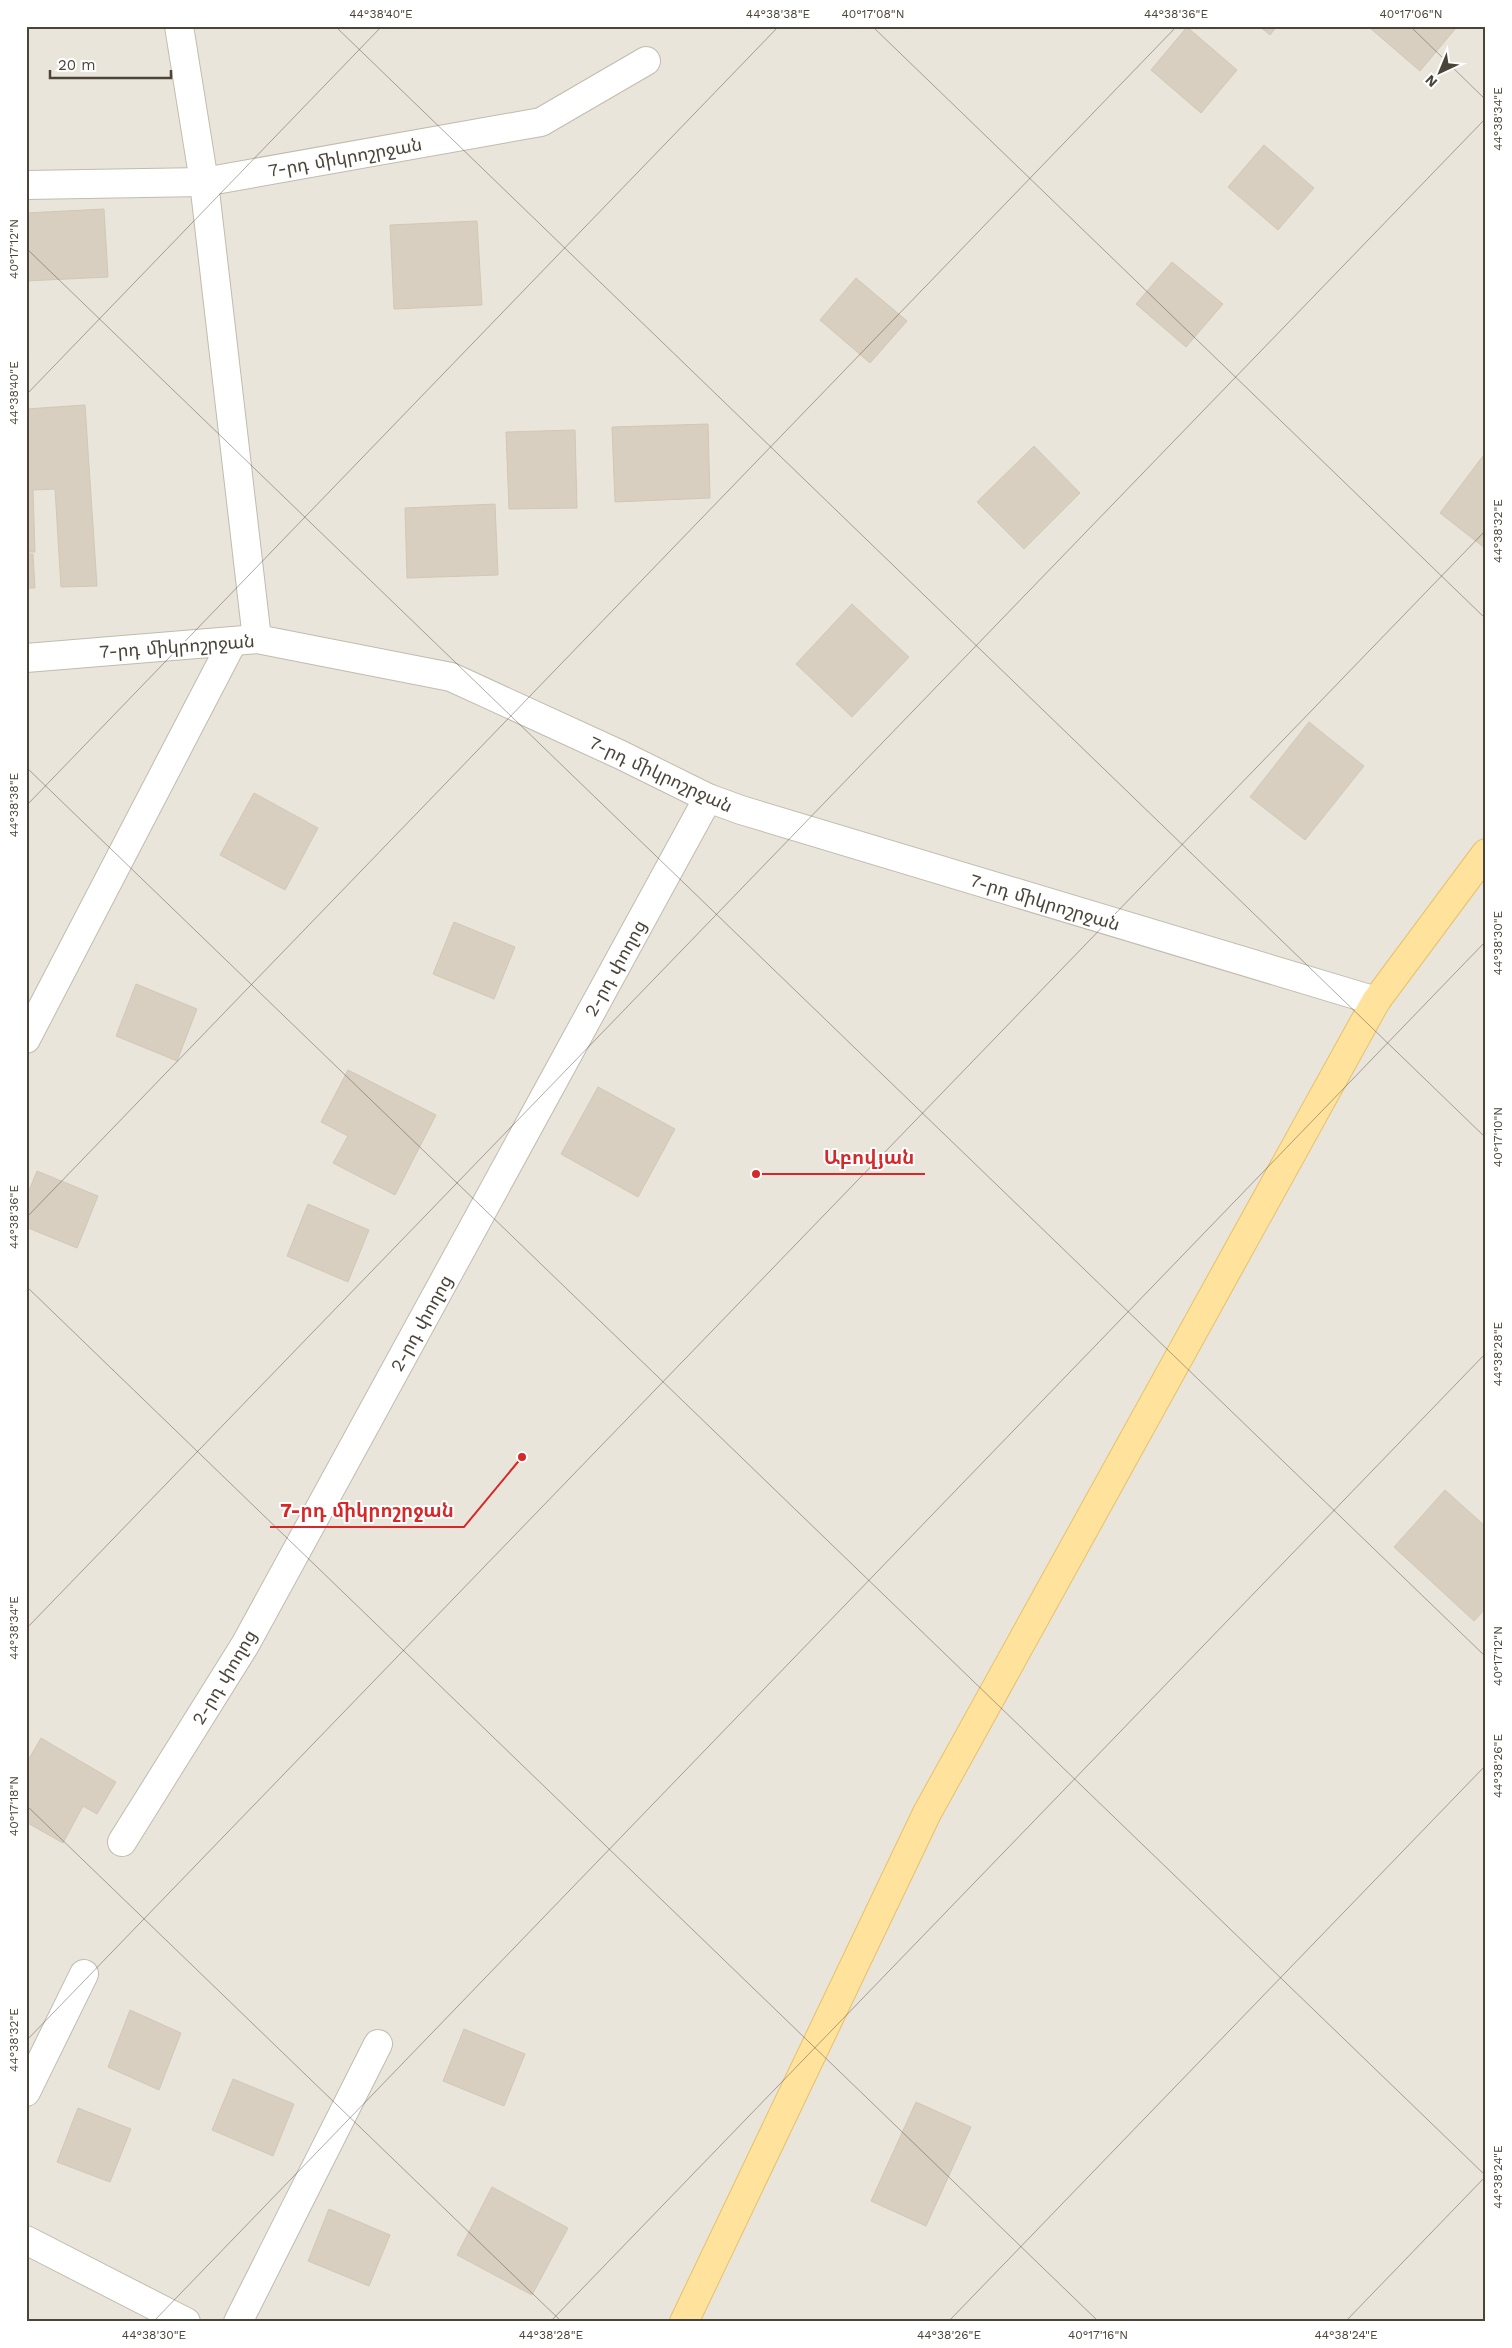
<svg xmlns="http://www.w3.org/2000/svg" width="1512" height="2348" font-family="'Work Sans','Noto Sans Armenian',sans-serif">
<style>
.residential{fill:#eae5da}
.building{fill:#d8cfc1;stroke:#d3c7b4}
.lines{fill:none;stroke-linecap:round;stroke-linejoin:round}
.minor-casing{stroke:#c2bbae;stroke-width:30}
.major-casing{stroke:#e6c16a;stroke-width:30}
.minor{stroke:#fff;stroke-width:28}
.major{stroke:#ffe39c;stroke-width:28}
.ticks{fill:none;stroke:#4b4439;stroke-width:1;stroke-opacity:0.45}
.labels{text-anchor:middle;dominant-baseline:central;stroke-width:4;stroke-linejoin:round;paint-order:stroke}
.street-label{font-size:18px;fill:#4b4439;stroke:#fff}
.leader{fill:none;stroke:#d62828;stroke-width:2}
.callout-dot{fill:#d62828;stroke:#fff;stroke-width:2}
.callout-label{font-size:19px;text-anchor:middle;font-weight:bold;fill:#d62828;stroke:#fff;stroke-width:4;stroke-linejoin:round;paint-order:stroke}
.neatline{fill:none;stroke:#4b4439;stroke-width:2}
.ticks-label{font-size:12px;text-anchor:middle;fill:#4b4439}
</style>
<rect width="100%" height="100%" fill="#f6f3ec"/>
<rect class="residential" x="26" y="26" width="1460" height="2296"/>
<g class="building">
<polygon points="1259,26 1277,26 1270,35"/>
<polygon points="1371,26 1454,26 1456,28 1420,71 1370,28"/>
<polygon points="1187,27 1237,70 1201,113 1151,70"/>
<polygon points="1264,145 1314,188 1278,230 1228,187"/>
<polygon points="104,209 108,277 26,281 26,213"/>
<polygon points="477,221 482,305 394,309 390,225"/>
<polygon points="1172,262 1223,304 1186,347 1136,304"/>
<polygon points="856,278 907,321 870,363 820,320"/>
<polygon points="85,405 97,586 61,587 55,489 33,490 35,552 26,552 26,409"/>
<polygon points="708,424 710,498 615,502 612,427"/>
<polygon points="575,430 577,508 509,509 506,432"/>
<polygon points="1034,446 1080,493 1024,549 977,502"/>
<polygon points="1486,452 1486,549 1440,513"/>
<polygon points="495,504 498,575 407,578 405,508"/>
<polygon points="26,554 33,554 35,588 26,588"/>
<polygon points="852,604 909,657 852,717 796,664"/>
<polygon points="1309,722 1364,766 1305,840 1250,797"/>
<polygon points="254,793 318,828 285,890 220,855"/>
<polygon points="454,922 515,947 494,999 433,974"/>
<polygon points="136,984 197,1009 177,1061 116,1036"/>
<polygon points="348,1070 436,1115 395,1195 333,1163 348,1136 321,1122"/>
<polygon points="598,1087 675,1129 638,1197 561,1154"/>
<polygon points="37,1171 98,1196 77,1248 26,1227 26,1198"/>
<polygon points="308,1204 369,1230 348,1282 287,1256"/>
<polygon points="1445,1490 1486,1527 1486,1608 1474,1621 1394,1547"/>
<polygon points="41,1738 116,1782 97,1814 83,1806 63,1843 26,1822 26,1764"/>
<polygon points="130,2010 181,2033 159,2090 108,2067"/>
<polygon points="464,2029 525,2054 504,2106 443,2081"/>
<polygon points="233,2079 294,2104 273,2156 212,2130"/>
<polygon points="916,2102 971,2127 926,2226 871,2201"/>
<polygon points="78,2108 131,2129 110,2182 57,2162"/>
<polygon points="492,2187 568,2228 532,2295 457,2255"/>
<polygon points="329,2209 390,2235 369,2286 308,2261"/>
</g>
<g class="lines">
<defs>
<g id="minor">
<polyline points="179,26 204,182 257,639"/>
<polyline points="26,185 204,182 541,122 646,61"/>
<polyline points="26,658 257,639 451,677 621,755 708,798 741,810 1376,1001"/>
<polyline points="26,1039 233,641"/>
<polyline points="122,1842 245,1645 708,798"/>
<polyline points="26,2092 84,1974"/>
<polyline points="26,2240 186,2322"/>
<polyline points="238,2322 378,2044"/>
</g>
<polyline id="major" points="684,2322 927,1813 1376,1001 1486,853"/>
</defs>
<use href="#minor" class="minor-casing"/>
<use href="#major" class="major-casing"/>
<use href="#minor" class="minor"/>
<use href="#major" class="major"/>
</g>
<path class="ticks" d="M335,26L1486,1138M872,26L1486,619M1410,26L1486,100M26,248L1486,1657M26,395L382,26M26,767L1486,2176M26,806L779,26M26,1218L1177,26M26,1286L1099,2322M26,1629L1486,118M26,1805L562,2322M26,2041L1486,530M153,2322L1486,941M550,2322L1486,1353M948,2322L1486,1765M1345,2322L1486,2176"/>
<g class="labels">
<g class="street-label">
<text transform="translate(345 157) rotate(-10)">7-րդ միկրոշրջան</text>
<text transform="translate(177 646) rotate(-4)">7-րդ միկրոշրջան</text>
<text transform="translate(661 774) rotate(25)">7-րդ միկրոշրջան</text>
<text transform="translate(1045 902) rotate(17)">7-րդ միկրոշրջան</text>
<text transform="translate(615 968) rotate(-61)">2-րդ փողոց</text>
<text transform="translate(421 1323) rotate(-61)">2-րդ փողոց</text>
<text transform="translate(224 1677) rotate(-59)">2-րդ փողոց</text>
</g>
</g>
<path class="leader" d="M756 1174L814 1174H925M522 1457L464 1527H270"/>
<g class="callout-dot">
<circle cx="756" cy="1174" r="5"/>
<circle cx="522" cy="1457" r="5"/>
</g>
<g class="callout-label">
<text x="869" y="1164">Աբովյան</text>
<text x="367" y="1517">7-րդ միկրոշրջան</text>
</g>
<rect width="1512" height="2348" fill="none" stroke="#ffffff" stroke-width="55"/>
<g transform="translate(1440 72) rotate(224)" stroke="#ffffff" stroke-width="4" paint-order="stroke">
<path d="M0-4L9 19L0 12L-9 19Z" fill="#4b4439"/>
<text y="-8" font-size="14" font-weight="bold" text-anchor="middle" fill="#4b4439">N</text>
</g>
<path d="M50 70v8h121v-8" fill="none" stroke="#4b4439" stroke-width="2.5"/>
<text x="58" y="70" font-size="15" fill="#4b4439" stroke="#ffffff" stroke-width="4" paint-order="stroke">20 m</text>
<rect x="28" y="28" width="1456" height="2292" class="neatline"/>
<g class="ticks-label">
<text x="381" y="18">44°38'40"E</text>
<text x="778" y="18">44°38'38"E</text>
<text x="873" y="18">40°17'08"N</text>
<text x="1176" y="18">44°38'36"E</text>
<text x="1411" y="18">40°17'06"N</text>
<text transform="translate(1498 119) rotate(-90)" y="4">44°38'34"E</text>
<text transform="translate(14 249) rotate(-90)" y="4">40°17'12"N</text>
<text transform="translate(14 393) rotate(-90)" y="4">44°38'40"E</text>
<text transform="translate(1498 531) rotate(-90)" y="4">44°38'32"E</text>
<text transform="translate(14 805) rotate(-90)" y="4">44°38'38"E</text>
<text transform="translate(1498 943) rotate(-90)" y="4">44°38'30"E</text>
<text transform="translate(1498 1137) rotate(-90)" y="4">40°17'10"N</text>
<text transform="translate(14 1217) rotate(-90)" y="4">44°38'36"E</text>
<text transform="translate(1498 1354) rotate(-90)" y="4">44°38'28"E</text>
<text transform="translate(14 1628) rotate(-90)" y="4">44°38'34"E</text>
<text transform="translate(1498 1656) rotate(-90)" y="4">40°17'12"N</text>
<text transform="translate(1498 1766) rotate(-90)" y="4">44°38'26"E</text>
<text transform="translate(14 1806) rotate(-90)" y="4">40°17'18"N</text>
<text transform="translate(14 2040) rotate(-90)" y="4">44°38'32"E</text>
<text transform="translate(1498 2177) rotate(-90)" y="4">44°38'24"E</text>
<text x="154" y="2339">44°38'30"E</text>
<text x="551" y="2339">44°38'28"E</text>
<text x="949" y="2339">44°38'26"E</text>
<text x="1098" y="2339">40°17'16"N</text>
<text x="1346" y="2339">44°38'24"E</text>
</g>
</svg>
